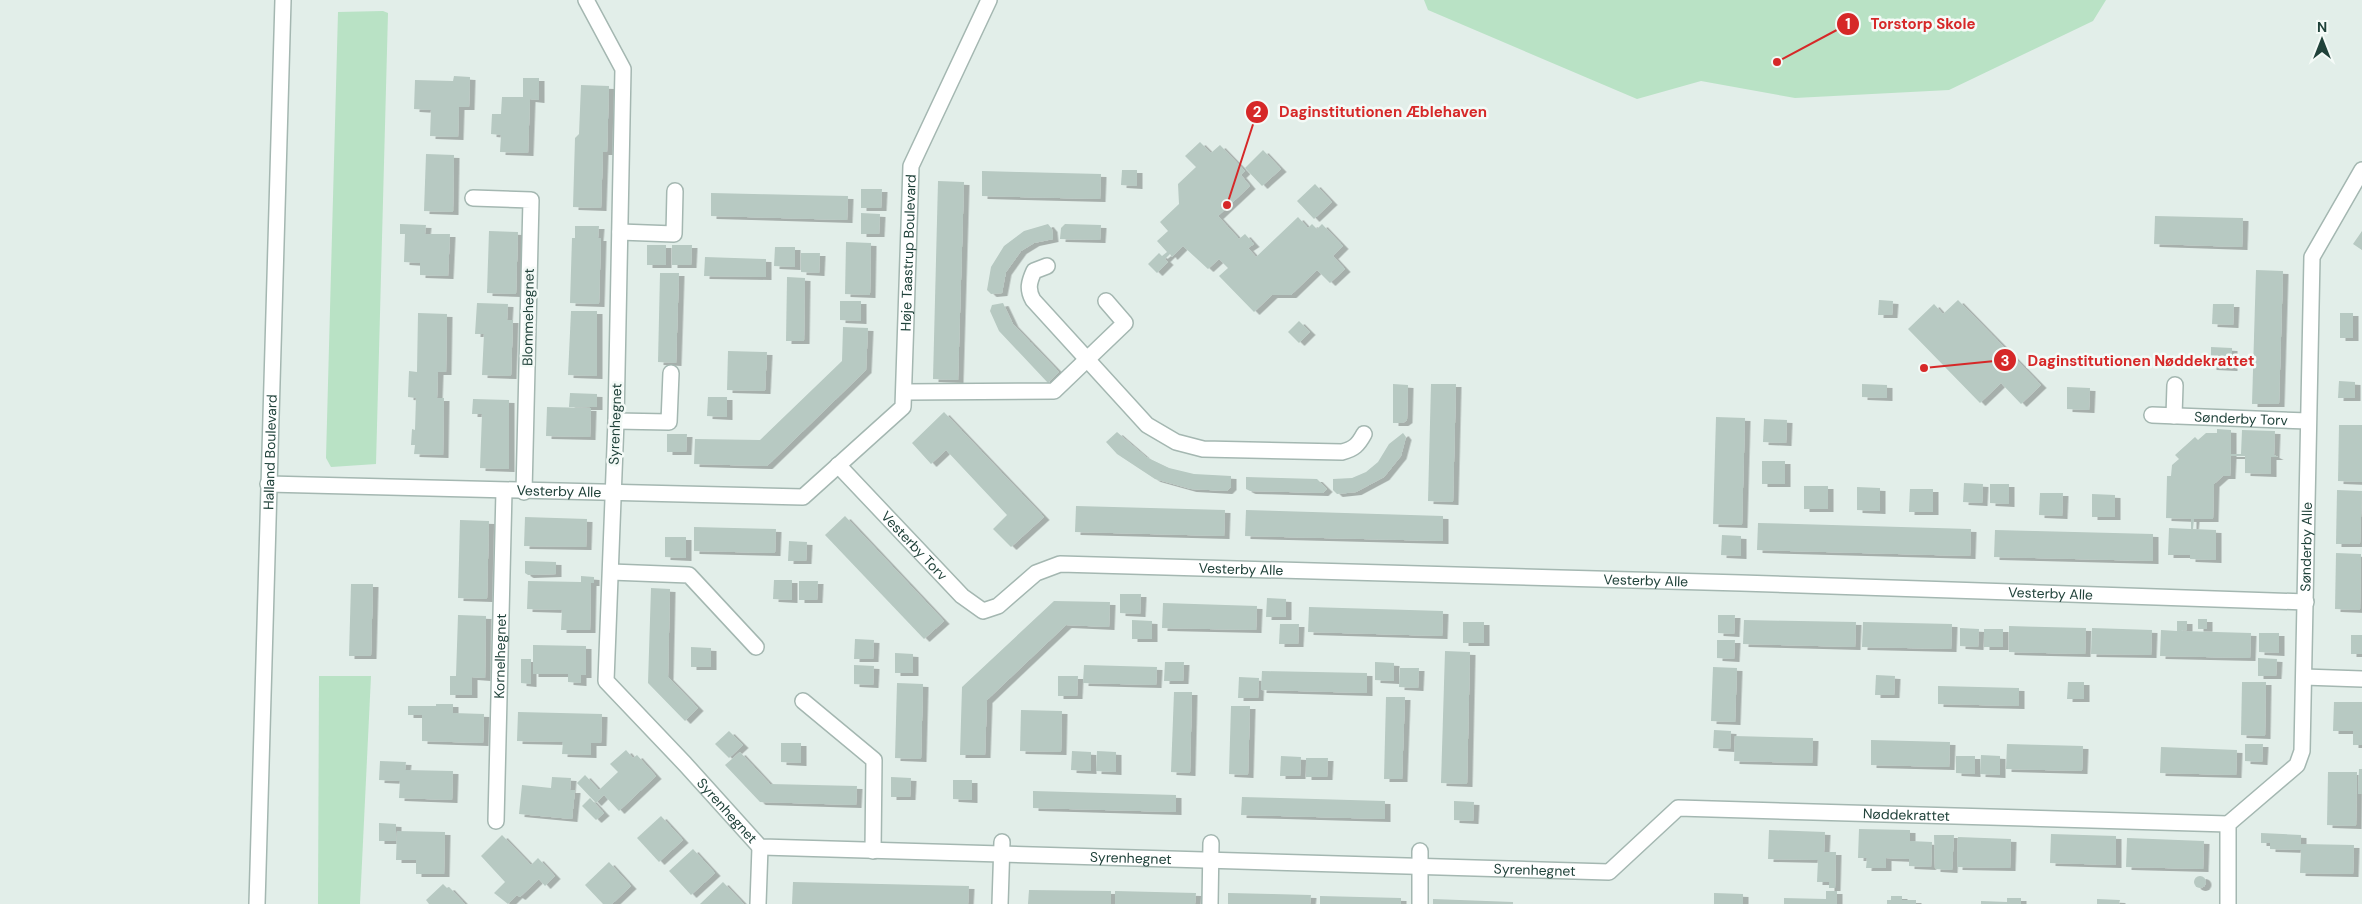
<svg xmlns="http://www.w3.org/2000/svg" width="2362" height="904" font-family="'DM Sans',sans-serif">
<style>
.green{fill:#b9e2c5}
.building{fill:#b7c9c2;filter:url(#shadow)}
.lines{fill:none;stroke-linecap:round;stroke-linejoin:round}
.minor-casing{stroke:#a4b7b1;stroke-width:18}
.minor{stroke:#fff;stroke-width:15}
.labels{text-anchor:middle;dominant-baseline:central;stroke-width:5;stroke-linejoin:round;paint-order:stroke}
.street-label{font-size:14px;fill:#20423a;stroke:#f4faf7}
.leader{fill:none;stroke:#d62828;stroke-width:2}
.callout-dot{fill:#d62828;stroke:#f4faf7;stroke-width:2}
.mark-label{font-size:15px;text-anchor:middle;font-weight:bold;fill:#fff}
.callout-label{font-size:15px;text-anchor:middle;font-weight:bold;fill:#d62828;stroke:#f4faf7;stroke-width:5;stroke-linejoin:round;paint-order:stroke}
</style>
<defs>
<filter id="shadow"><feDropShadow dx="5.5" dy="3" stdDeviation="0" flood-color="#0004"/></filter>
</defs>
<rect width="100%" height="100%" fill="#e2eee9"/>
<g class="green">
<polygon points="1424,0 2106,0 2093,21 1949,90 1795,98 1701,81 1637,99 1428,10"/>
<polygon points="383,11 388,13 376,464 331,467 326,458 338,12"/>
<polygon points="319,676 371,676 360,904 318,904"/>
</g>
<g class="building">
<polygon points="454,76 470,77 469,107 459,107 458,137 430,136 431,110 414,109 415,80 453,81"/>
<polygon points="523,78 539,78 539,100 530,99 528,153 500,152 501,135 491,134 492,114 501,114 502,97 523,97"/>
<polygon points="581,85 609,86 607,152 603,152 601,208 573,207 575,138 579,134"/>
<polygon points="1200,142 1211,153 1220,145 1245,171 1241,175 1250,186 1218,216 1239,239 1245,234 1254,244 1248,248 1256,257 1298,217 1308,228 1312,224 1317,229 1322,224 1343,246 1333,256 1345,269 1330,283 1317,270 1291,295 1272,295 1254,312 1219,276 1228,268 1219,259 1208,269 1183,246 1172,257 1170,254 1165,259 1168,262 1157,273 1148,264 1159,253 1162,256 1167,252 1157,241 1168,231 1160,222 1179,204 1178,184 1196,167 1185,156"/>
<polygon points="1263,150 1281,169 1262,186 1245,168"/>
<polygon points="426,154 454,155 453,212 424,211"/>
<polygon points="1122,170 1137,170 1137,186 1121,185"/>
<polygon points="982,171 1101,174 1100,199 982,196"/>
<polygon points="938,181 964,182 958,380 933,379"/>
<polygon points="1315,184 1332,202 1314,219 1297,201"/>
<polygon points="861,189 882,189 881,208 861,208"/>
<polygon points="711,193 848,196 847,220 711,216"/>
<polygon points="861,213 880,214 879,234 861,234"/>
<polygon points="2155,216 2243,218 2242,247 2154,244"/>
<polygon points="400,224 426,225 425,234 450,234 448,276 420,275 420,263 404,262 405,234 400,234"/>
<polygon points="1048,224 1052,229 1053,239 1034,243 1021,251 1006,272 1002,293 991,294 987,290 991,267 1004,246 1024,231"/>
<polygon points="1065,224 1101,225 1100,240 1060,239 1061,228"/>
<polygon points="575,226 599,226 598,238 601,238 599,304 570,303 572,238 575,238"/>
<polygon points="489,231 518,232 516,294 487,293"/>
<polygon points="2362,231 2362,250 2353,244"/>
<polygon points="846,242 871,243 870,295 845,294"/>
<rect x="647" y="245" width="19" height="20"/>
<polygon points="672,245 692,245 691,265 672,265"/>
<polygon points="775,247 795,247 795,267 774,266"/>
<polygon points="801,253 820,253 819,273 801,272"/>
<polygon points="705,257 766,259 766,277 704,276"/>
<polygon points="2256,270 2283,271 2279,404 2252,404"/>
<polygon points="660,273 679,273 676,363 658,362"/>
<polygon points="787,277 805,278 804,341 786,341"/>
<polygon points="1879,300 1893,301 1892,315 1878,315"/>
<polygon points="1958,300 2041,385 2021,404 2001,383 1980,403 1908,329 1934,304 1943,314"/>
<polygon points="840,301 861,301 861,321 840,320"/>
<polygon points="477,303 508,304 507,320 513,320 511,376 482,375 484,334 475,334"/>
<polygon points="1003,303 1013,324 1059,372 1048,383 999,331 990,311 992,305"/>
<polygon points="2213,304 2234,304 2233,325 2212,324"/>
<polygon points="571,311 597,311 597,376 568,375"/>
<polygon points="418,313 447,314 446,372 438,372 437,398 444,398 443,455 414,454 415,445 411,445 412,429 415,430 416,398 408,397 409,371 417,372"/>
<rect x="2340" y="313" width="13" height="25"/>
<polygon points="1299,321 1310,332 1299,343 1288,332"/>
<polygon points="843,327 868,328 866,370 767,466 694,464 695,439 760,440 842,361"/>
<polygon points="2211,347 2232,348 2232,368 2211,367"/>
<polygon points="728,351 767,352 765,391 727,390"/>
<polygon points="2339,381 2355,382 2355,398 2338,398"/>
<polygon points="1393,384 1408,385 1407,420 1403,423 1393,423"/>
<polygon points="1431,384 1456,384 1453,502 1428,501"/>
<polygon points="1862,384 1887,385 1887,398 1862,397"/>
<polygon points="2067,387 2090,388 2089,410 2067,409"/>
<polygon points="570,393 597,394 597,407 569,407"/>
<polygon points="708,397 727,397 727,417 707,416"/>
<polygon points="473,399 509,400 509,469 480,468 482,414 472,414"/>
<polygon points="547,407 591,408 590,437 546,436"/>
<polygon points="944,412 1044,517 1011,547 993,529 1007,515 946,450 931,464 912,443"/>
<polygon points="1716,417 1745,418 1742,525 1713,524"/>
<polygon points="1764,419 1787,420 1786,443 1763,442"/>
<polygon points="2339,425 2362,425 2362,482 2338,481"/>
<polygon points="2217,429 2231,430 2231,454 2241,454 2242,430 2275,431 2274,455 2278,457 2271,457 2271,474 2245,473 2245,456 2231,456 2230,476 2223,476 2214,484 2213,519 2194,519 2193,529 2216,530 2216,560 2190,559 2190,555 2168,555 2169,528 2191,529 2191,519 2166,518 2167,476 2171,476 2172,465 2179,459 2175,455 2195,437 2198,440 2206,433 2217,433"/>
<polygon points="1117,432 1146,457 1169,468 1194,474 1231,476 1231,487 1227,491 1191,489 1155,479 1117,454 1106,442"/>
<polygon points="1403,433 1406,437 1401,456 1384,477 1356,492 1337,494 1333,490 1333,479 1352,478 1366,472 1378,462 1389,444"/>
<polygon points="667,434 687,434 686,452 667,452"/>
<rect x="1762" y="461" width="23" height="23"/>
<polygon points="1246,477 1317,479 1327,489 1323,493 1250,491 1246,489"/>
<polygon points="1964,483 1983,484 1982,503 1963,502"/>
<polygon points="1990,484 2009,484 2009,504 1990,503"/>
<rect x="1804" y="486" width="24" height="23"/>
<polygon points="1857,487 1880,488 1880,511 1857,510"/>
<polygon points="1910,489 1933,489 1933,512 1909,512"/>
<polygon points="2337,490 2362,491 2360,544 2336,544"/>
<polygon points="2040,493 2063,493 2062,516 2039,515"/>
<polygon points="2092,494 2115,495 2115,517 2092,517"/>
<polygon points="1076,506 1225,510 1224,536 1075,532"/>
<polygon points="1246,510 1443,516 1443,541 1245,536"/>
<polygon points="845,516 944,621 924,639 825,535"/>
<polygon points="525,517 587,519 586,547 524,546"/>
<polygon points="460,520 489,521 487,599 458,598"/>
<polygon points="1758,523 1971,529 1970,556 1757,550"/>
<polygon points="694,527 776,529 775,553 694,551"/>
<polygon points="1995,530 2153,534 2153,561 1994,557"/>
<polygon points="1722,535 1741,536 1741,556 1721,555"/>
<polygon points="665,537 686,537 686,558 665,557"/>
<polygon points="789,541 807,542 806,561 788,561"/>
<polygon points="2336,553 2361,554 2360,610 2335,609"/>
<polygon points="525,561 556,562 556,574 528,575 525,573"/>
<polygon points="581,576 594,577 594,583 591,583 590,630 561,630 562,610 527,609 528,581 581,582"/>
<polygon points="774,580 792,580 792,600 773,599"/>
<polygon points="799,581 818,581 817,600 799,600"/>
<polygon points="351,584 373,584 371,656 349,656"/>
<polygon points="651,588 670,589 668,677 698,708 685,721 648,683"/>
<polygon points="1120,594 1141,594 1140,614 1120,613"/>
<polygon points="1267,598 1286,599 1286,617 1266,617"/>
<polygon points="1054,601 1110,602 1109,627 1066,625 987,700 985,755 960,755 962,687"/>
<polygon points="1163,603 1257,606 1256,630 1162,628"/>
<polygon points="1309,607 1443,611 1442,636 1308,632"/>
<polygon points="458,615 486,616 485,678 472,677 472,695 450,695 450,676 456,676"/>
<polygon points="1718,615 1735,615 1734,634 1718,633"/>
<rect x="2198" y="619" width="9" height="10"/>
<polygon points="1132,620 1152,621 1152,639 1132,639"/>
<polygon points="1744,620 1856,622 1855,647 1743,644"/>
<polygon points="2177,621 2187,621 2187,630 2181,631 2251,633 2250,658 2160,656 2161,630 2177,631"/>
<rect x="1463" y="622" width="21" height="21"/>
<polygon points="1863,622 1952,624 1951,649 1862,647"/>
<polygon points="1280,624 1299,624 1298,644 1279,644"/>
<polygon points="2009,626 2086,628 2085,654 2009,652"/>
<polygon points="1960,628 1979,629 1978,647 1960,646"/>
<polygon points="2092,628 2152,630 2151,655 2091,654"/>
<rect x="1984" y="629" width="19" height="18"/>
<polygon points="2259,633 2279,633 2279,653 2259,652"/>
<rect x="2351" y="635" width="11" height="19"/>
<polygon points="855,639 874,640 873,659 854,659"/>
<polygon points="1717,640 1735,640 1734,659 1717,658"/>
<polygon points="533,645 586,646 586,675 581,675 581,683 568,682 568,674 533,674"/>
<polygon points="691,647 711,648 711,667 691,667"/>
<polygon points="1445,651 1470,652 1467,784 1441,783"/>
<polygon points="895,653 913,654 913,673 895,673"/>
<polygon points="2258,658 2277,659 2276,676 2258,676"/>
<polygon points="521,659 531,659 531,684 521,683"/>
<polygon points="1165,662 1184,662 1183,681 1164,681"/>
<polygon points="1375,662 1394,663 1394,681 1375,680"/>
<polygon points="854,665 874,666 873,685 854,684"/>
<polygon points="1084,665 1157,667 1156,685 1083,683"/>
<polygon points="1713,667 1737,668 1735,722 1711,721"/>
<polygon points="1400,668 1419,668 1418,688 1399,687"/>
<polygon points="1262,671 1367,673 1367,693 1261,690"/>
<polygon points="1876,675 1895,676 1894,695 1875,695"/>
<polygon points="1058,676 1078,676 1077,696 1058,696"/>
<polygon points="1239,677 1259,678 1258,698 1238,698"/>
<polygon points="2068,682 2084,682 2084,699 2067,699"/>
<polygon points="2242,682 2266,682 2265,736 2241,735"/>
<polygon points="897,683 923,684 921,759 895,758"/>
<polygon points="1938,686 2019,688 2019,706 1938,704"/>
<polygon points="1174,692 1192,692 1190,773 1171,772"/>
<polygon points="1386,697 1405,697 1402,779 1384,779"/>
<polygon points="2334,702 2362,702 2362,745 2353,745 2353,731 2333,731"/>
<polygon points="436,704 453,704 453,713 484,714 483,743 422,741 422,715 408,715 408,706 436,706"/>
<polygon points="1231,706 1250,706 1248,775 1229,774"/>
<polygon points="1021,710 1062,711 1061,752 1020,751"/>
<polygon points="518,712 602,714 601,743 591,743 591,755 562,754 563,742 517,741"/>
<polygon points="1714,730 1731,731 1730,749 1713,748"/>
<polygon points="729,731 743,745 729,758 715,744"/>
<polygon points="1735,736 1813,738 1812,763 1734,761"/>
<polygon points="1871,740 1950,742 1949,767 1871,765"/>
<polygon points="781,743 801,743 801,763 781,762"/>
<polygon points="2007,744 2083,746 2082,771 2006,769"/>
<polygon points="2245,744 2263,744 2262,762 2245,761"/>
<polygon points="2161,747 2237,750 2236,775 2160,773"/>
<polygon points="626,750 633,758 637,755 656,776 619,811 604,795 596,803 577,783 585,775 599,790 618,772 610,764"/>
<polygon points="1072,751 1091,752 1091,771 1071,770"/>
<polygon points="1097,751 1116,752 1116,772 1096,771"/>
<polygon points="740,752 770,784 857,786 856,805 760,802 725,765"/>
<polygon points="1981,755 2000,756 2000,775 1980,774"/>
<polygon points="1281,756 1301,757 1300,776 1280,776"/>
<polygon points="1956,756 1975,756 1975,774 1956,773"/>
<polygon points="1306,758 1328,758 1327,777 1306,777"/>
<polygon points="380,761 406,762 405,770 453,771 452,800 399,798 400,781 379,780"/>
<polygon points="2359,769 2362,769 2362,794 2358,794"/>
<polygon points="2328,772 2357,772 2356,826 2327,825"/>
<polygon points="552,777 571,778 570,790 575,790 572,819 519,814 522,785 551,788"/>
<polygon points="891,777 911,778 910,797 891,797"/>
<polygon points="953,780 972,780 972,800 953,799"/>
<polygon points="1033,791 1176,795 1176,812 1033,808"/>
<polygon points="1242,797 1385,801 1385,819 1241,815"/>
<polygon points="590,798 604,813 596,820 582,806"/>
<polygon points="1454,801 1474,802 1473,821 1454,820"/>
<polygon points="661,816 683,840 659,862 637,838"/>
<polygon points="379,823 396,824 396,841 379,841"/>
<polygon points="1859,829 1910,830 1910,841 1932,842 1931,867 1909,866 1909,859 1886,858 1886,868 1866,868 1867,858 1858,858"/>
<polygon points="1769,830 1825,832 1824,852 1836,852 1835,888 1829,888 1829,882 1817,882 1818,860 1768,859"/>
<polygon points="397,831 445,832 444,874 416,874 416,860 396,860"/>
<polygon points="2261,833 2301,835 2301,844 2354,845 2353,874 2300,873 2301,850 2270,849 2270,843 2261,843"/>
<polygon points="2051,834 2116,836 2116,865 2050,863"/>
<polygon points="502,835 531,865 538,858 555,876 545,886 539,879 520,897 517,895 508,904 494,893 505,882 481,856"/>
<polygon points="1934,835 1954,835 1952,870 1935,869"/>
<polygon points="1958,837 2011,839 2010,868 1957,867"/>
<polygon points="2127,838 2204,841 2203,869 2126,867"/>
<polygon points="693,849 715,873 691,895 669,871"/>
<polygon points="609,862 631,886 612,904 603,904 585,885"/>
<circle cx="2200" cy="882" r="6"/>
<polygon points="723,882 744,904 700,904"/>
<polygon points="793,882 969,886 968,904 792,904"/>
<polygon points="443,884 447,888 449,887 465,904 429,904 426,900"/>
<polygon points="1029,890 1111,891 1111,904 1028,904"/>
<polygon points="1115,891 1196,893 1195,904 1115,904"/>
<polygon points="1826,891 1837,891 1837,904 1784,904 1784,898 1826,899"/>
<polygon points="1228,893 1311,895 1310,904 1228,904"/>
<polygon points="1714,893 1743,894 1743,904 1714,904"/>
<polygon points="1320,896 1401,898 1401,904 1320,904"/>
<polygon points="1891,896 1902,896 1902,900 1916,900 1916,904 1887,904 1887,900 1891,900"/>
<polygon points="2007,898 2021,898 2021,904 1981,904 1981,901 2007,902"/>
<polygon points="1433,899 1513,902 1513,904 1433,904"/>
<polygon points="2097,899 2120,900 2119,904 2097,904"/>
</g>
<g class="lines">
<defs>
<g id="minor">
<path id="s1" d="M586,0L623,69L616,421L606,681L685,764L760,847L1609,872L1678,808L2228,824"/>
<polyline points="473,198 531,200 524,492"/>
<polyline points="620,232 674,234 675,191"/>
<path d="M1047,266L1034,271C1029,282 1027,289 1033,300L1147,425L1176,442L1203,449L1342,452C1354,449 1358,445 1364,434"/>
<polyline points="905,392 1054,391 1125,323 1106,301"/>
<path id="s2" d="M2152,415L2308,421"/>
<polyline points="2174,416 2175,385"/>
<polyline points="616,421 669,422 671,373"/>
<path id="s3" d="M838,465L962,596L983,611L998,606L1036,573L1060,564L1741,583L2306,602"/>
<path id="s4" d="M268,484L803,497L903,407L911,166L989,0"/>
<polyline points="611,572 689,575 756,647"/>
<polyline points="2304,677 2362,679"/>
<polyline points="803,701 874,760 873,851"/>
<path id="s5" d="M496,821L504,491"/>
<path id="s6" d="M257,904L283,0"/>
<polyline points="758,904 760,847"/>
<polyline points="1000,904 1002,842"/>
<polyline points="1210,904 1211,843"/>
<polyline points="1420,904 1420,851"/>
<path id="s7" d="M2228,904V824L2297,765L2302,751L2312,257L2362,170"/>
</g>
</defs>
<use href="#minor" class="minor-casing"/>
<use href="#minor" class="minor"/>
</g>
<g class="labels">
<g class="street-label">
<text stroke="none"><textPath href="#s4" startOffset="824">Høje Taastrup Boulevard</textPath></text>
<text transform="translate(528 317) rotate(-89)">Blommehegnet</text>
<text stroke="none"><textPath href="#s2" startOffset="89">Sønderby Torv</textPath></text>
<text transform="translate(615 424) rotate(-88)">Syrenhegnet</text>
<text stroke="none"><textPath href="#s6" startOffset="452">Halland Boulevard</textPath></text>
<text stroke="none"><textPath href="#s4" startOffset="291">Vesterby Alle</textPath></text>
<text stroke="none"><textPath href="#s3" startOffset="111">Vesterby Torv</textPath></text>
<text stroke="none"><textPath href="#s7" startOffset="390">Sønderby Alle</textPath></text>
<text stroke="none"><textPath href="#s3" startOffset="479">Vesterby Alle</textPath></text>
<text stroke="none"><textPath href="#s3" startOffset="884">Vesterby Alle</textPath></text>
<text stroke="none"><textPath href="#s3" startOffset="1289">Vesterby Alle</textPath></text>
<text stroke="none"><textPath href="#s5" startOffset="165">Kornelhegnet</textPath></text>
<text stroke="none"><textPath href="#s1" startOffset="868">Syrenhegnet</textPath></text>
<text stroke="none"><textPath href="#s1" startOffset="2089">Nøddekrattet</textPath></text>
<text stroke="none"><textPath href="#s1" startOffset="1288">Syrenhegnet</textPath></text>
<text stroke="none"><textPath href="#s1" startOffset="1692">Syrenhegnet</textPath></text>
</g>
</g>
<path class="leader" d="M1777 62L1848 24M1227 205L1257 112M1924 368L2005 360"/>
<g class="callout-dot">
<circle cx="1777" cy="62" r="5"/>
<circle cx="1227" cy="205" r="5"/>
<circle cx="1924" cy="368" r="5"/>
<circle cx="1848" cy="24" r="12"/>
<circle cx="1257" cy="112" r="12"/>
<circle cx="2005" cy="360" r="12"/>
</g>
<g class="mark-label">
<text x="1848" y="29">1</text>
<text x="1257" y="117">2</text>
<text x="2005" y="366">3</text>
</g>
<g class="callout-label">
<text x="1923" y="29">Torstorp Skole</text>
<text x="1383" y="117">Daginstitutionen Æblehaven</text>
<text x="2141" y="366">Daginstitutionen Nøddekrattet</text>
</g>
<g transform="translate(2322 40)" stroke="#f4faf7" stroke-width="4" paint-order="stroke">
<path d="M0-4L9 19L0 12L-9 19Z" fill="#20423a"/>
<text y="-8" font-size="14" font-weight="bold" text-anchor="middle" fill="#20423a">N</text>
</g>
</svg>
